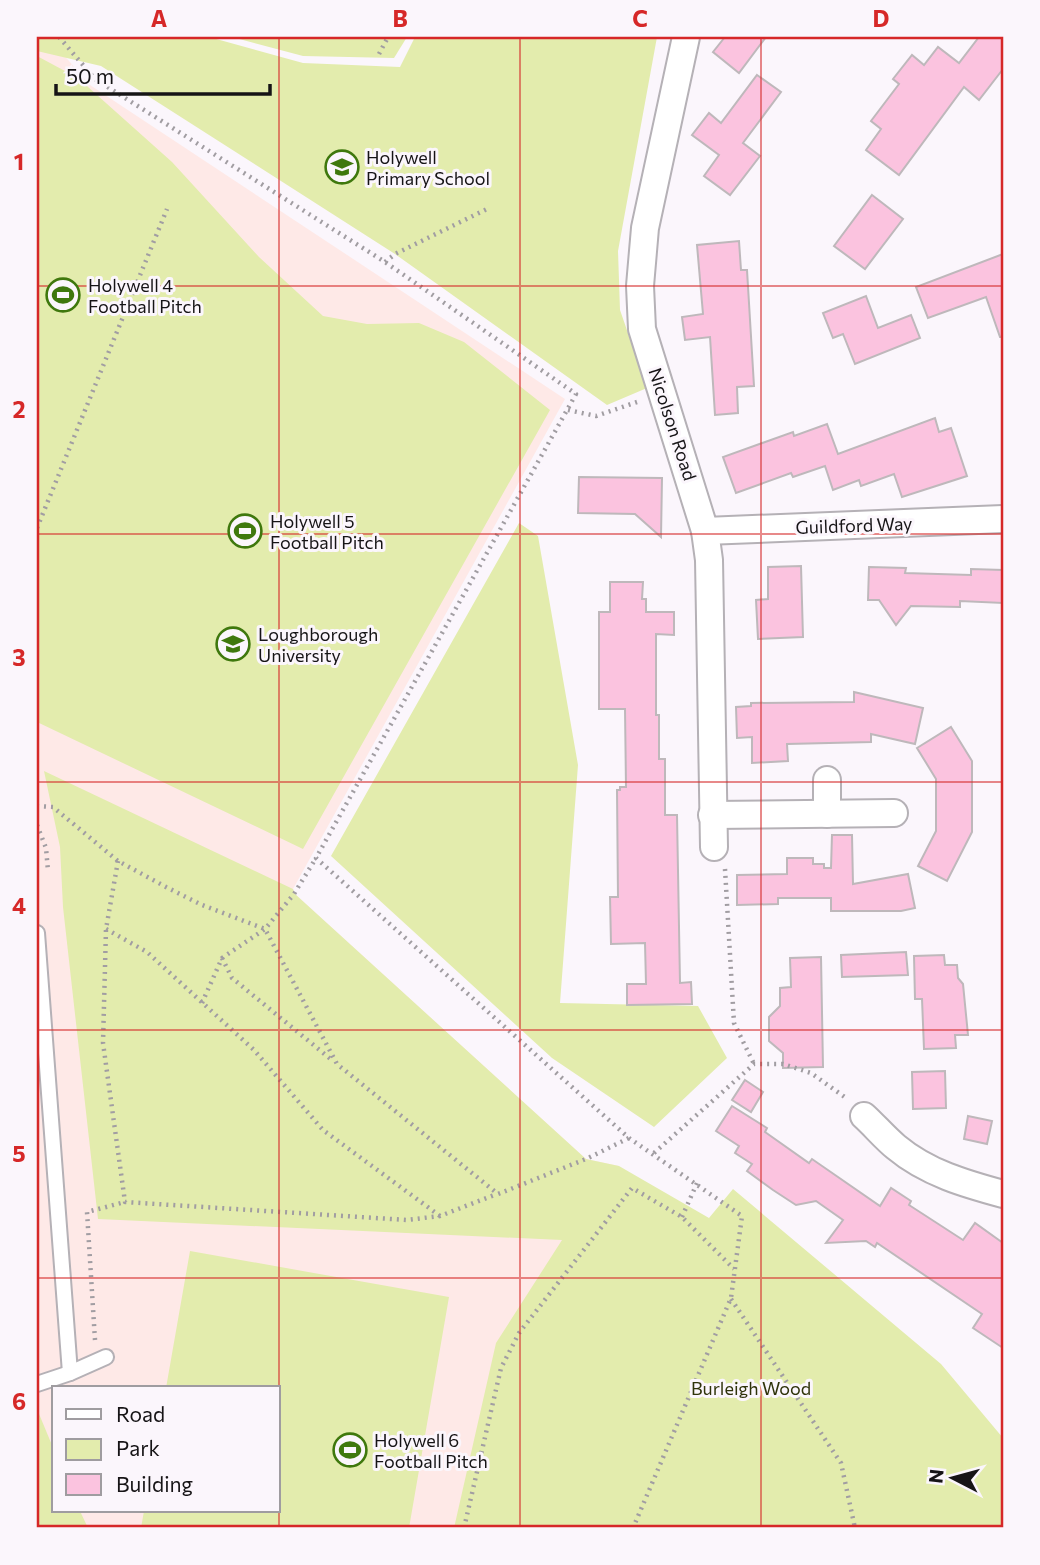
<svg xmlns="http://www.w3.org/2000/svg" width="1040" height="1565" font-family="Commissioner,sans-serif">
<style>
.education{fill:#fee9e7;fill-rule:evenodd}
.green{fill:#e3ecad}
.building{fill:#fbc3df;stroke:#beb8bb;stroke-width:2}
.lines{fill:none;stroke-linecap:round;stroke-linejoin:round}
.lane-casing{stroke:#b5b1b6;stroke-width:18}
.street-casing{stroke:#b5b1b6;stroke-width:30}
.path{stroke:#a19da2;stroke-width:4.5;stroke-dasharray:2 5;stroke-linecap:butt}
.lane{stroke:#fff;stroke-width:14}
.street{stroke:#fff;stroke-width:26}
.grid{fill:none;stroke:#d62828;stroke-width:2;stroke-opacity:0.55}
.labels{text-anchor:middle;dominant-baseline:central;stroke-width:6;stroke-linejoin:round;paint-order:stroke}
.poi-label{font-size:18px;fill:#161416;stroke:#fbf6fc;text-anchor:start}
.street-label{font-size:18px;fill:#161416;stroke:#fbf6fc}
.park-label{font-size:18px;fill:#2f330a;stroke:#fbf6fc}
.neatline{fill:none;stroke:#d62828;stroke-width:2.5}
.grid-label{font-size:23px;text-anchor:middle;font-weight:bold;fill:#d62828}
</style>
<rect width="100%" height="100%" fill="#fbf6fc"/>
<path class="education" d="M37,37H48L90,85L565,399L293,889L295,894L586,1159L619,1166L564,1528H37ZM54,1388H278V1511H54Z"/>
<g class="green">
<polygon points="37,37 209,37 303,63 400,67 415,37 657,37 618,251 620,310 647,388 607,405 395,254 101,66 37,51"/>
<polygon points="232,37 407,37 394,58 303,56"/>
<polygon points="37,56 78,78 172,162 259,257 323,316 367,324 419,323 464,342 550,410 303,849 37,722"/>
<polygon points="519,523 538,536 578,765 560,1003 698,1006 727,1058 654,1127 552,1058 331,856"/>
<polygon points="44,771 293,889 295,894 586,1159 619,1166 709,1218 733,1189 941,1364 1003,1438 1003,1528 454,1528 496,1343 562,1240 98,1219 63,907 60,847"/>
<polygon points="190,1251 449,1297 409,1528 141,1528 144,1511 278,1511 278,1388 166,1388"/>
<polygon points="37,1409 54,1450 54,1511 80,1511 88,1528 37,1528"/>
</g>
<g class="building">
<polygon points="725,37 766,37 739,73 713,52"/>
<polygon points="979,37 1003,37 1003,69 979,100 964,87 899,175 866,150 881,129 871,121 899,84 893,79 912,55 924,65 938,47 959,63"/>
<polygon points="757,75 781,92 743,143 760,156 730,195 704,176 719,155 692,135 709,113 721,123"/>
<polygon points="872,195 903,219 865,269 834,246"/>
<polygon points="739,241 741,270 747,270 754,386 737,387 738,413 715,415 710,337 685,340 682,317 703,314 697,245"/>
<polygon points="1003,254 1003,337 1000,337 986,297 928,318 916,287"/>
<polygon points="866,296 878,328 911,315 920,338 855,364 843,334 833,338 823,313"/>
<polygon points="935,418 939,432 951,428 967,476 902,497 894,474 861,486 859,480 833,490 825,466 793,477 791,473 736,493 723,457 793,432 794,436 827,424 838,454"/>
<polygon points="579,477 662,478 661,537 635,514 578,513"/>
<polygon points="801,566 803,637 758,639 756,600 768,599 768,567"/>
<polygon points="869,567 906,568 905,573 971,575 971,569 1003,570 1003,603 960,601 960,607 911,606 896,625 879,600 868,600"/>
<polygon points="610,582 643,582 642,599 646,599 646,612 674,612 674,635 656,634 656,715 659,715 659,759 665,759 665,815 677,815 680,983 691,982 692,1004 627,1005 627,984 646,984 645,943 611,944 610,897 618,897 617,790 620,790 620,787 626,787 625,709 599,709 599,612 610,612"/>
<polygon points="854,692 923,708 915,744 871,734 871,742 787,744 788,761 752,763 752,737 737,738 736,707 751,706 751,703 854,702"/>
<polygon points="951,727 972,761 972,832 947,881 918,866 936,831 936,779 917,748"/>
<polygon points="832,835 852,835 853,884 908,874 915,908 901,911 831,911 831,898 778,898 778,904 737,905 737,875 787,874 787,858 813,858 813,864 824,864 824,868 831,868"/>
<polygon points="906,952 908,975 842,977 841,955"/>
<polygon points="944,955 945,965 957,965 958,978 963,984 968,1035 955,1035 956,1048 924,1049 922,999 915,999 914,956"/>
<polygon points="821,957 823,1067 783,1068 783,1053 769,1041 769,1017 780,1006 780,988 791,987 790,958"/>
<polygon points="945,1071 946,1108 913,1109 912,1072"/>
<polygon points="745,1080 763,1092 751,1112 732,1100"/>
<polygon points="732,1106 767,1128 765,1132 809,1163 812,1159 880,1206 891,1188 911,1201 909,1205 963,1240 975,1223 1003,1243 1003,1348 973,1328 982,1314 877,1243 875,1247 866,1241 826,1243 843,1220 816,1201 796,1205 773,1190 747,1171 752,1164 735,1153 739,1146 716,1131"/>
<polygon points="968,1116 992,1121 987,1144 964,1139"/>
</g>
<g class="lines">
<defs>
<g id="lane">
<polyline points="37,933 70,1373"/>
<polyline points="37,1384 70,1373 106,1357"/>
</g>
<g id="street">
<polyline points="686,37 645,228 640,286 642,329 705,531 709,560 714,847"/>
<polyline points="705,531 1003,519"/>
<polyline points="827,814 827,780"/>
<polyline points="712,815 894,813"/>
<path d="M864,1116C875,1126 885,1138 896,1147C927,1173 966,1184 1003,1194"/>
</g>
</defs>
<use href="#lane" class="lane-casing"/>
<use href="#street" class="street-casing"/>
<g class="path">
<polyline points="59,37 95,79 385,262 576,394 316,858 629,1138 742,1216 731,1298 633,1528"/>
<polyline points="379,54 388,37"/>
<polyline points="385,262 395,254 487,209"/>
<polyline points="568,410 596,416 637,402"/>
<polyline points="37,528 167,209"/>
<polyline points="37,806 53,807 118,861 166,887 202,905 265,929 337,1064 498,1194 586,1159 629,1138"/>
<polyline points="37,825 46,848 48,871"/>
<polyline points="118,861 106,929 103,1043 125,1202 407,1220 440,1216 497,1194"/>
<polyline points="725,869 734,1023 754,1064"/>
<polyline points="106,929 147,952 254,1050 323,1130 440,1216"/>
<polyline points="222,958 232,978 333,1061"/>
<polyline points="202,1003 222,958 265,929 294,894 316,858"/>
<polyline points="654,1153 754,1064 783,1064 811,1073 846,1098"/>
<polyline points="682,1217 697,1183"/>
<polyline points="731,1299 841,1463 855,1528"/>
<polyline points="95,1340 87,1212 125,1202"/>
<polyline points="464,1528 501,1368 519,1333 632,1188 682,1217 734,1269"/>
</g>
<use href="#lane" class="lane"/>
<use href="#street" class="street"/>
</g>
<path class="grid" d="M279,37V1528M520,37V1528M761,37V1528M37,286H1003M37,534H1003M37,782H1003M37,1030H1003M37,1278H1003"/>
<defs>
<symbol id="school-ring" viewBox="-11 -11 22 22"><circle r="9.5" fill="#fbf6fc" stroke="#3f780d" stroke-width="1.5"/><path d="M0-5L7-2L0 1L-7-2ZM-4 1L0 2.5L4 1V4Q0 6-4 4Z" fill="#3f780d"/></symbol>
<symbol id="stadium-ring" viewBox="-11 -11 22 22"><circle r="9.5" fill="#fbf6fc" stroke="#3f780d" stroke-width="1.5"/><path d="M0-5a6.5 5 0 1 0 0 10a6.5 5 0 1 0 0-10ZM-3.5-1.8h7v3.6h-7Z" fill="#3f780d"/></symbol>
<symbol id="university-ring" viewBox="-11 -11 22 22"><circle r="9.5" fill="#fbf6fc" stroke="#3f780d" stroke-width="1.5"/><path d="M0-5L7-2L0 1L-7-2ZM-4 1L0 2.5L4 1V4Q0 6-4 4Z" fill="#3f780d"/></symbol>
</defs>
<g fill-rule="evenodd">
<use href="#school-ring" x="323" y="148" width="38" height="38"/>
<use href="#stadium-ring" x="44" y="276" width="38" height="38"/>
<use href="#stadium-ring" x="226" y="512" width="38" height="38"/>
<use href="#university-ring" x="214" y="625" width="38" height="38"/>
<use href="#stadium-ring" x="331" y="1431" width="38" height="38"/>
</g>
<g class="labels">
<g class="poi-label">
<text x="366" y="157">Holywell<tspan x="366" dy="21">Primary School</tspan></text>
<text x="88" y="285">Holywell 4<tspan x="88" dy="21">Football Pitch</tspan></text>
<text x="270" y="521">Holywell 5<tspan x="270" dy="21">Football Pitch</tspan></text>
<text x="258" y="634">Loughborough<tspan x="258" dy="21">University</tspan></text>
<text x="374" y="1440">Holywell 6<tspan x="374" dy="21">Football Pitch</tspan></text>
</g>
<g class="street-label">
<text transform="translate(673 424) rotate(72)">Nicolson Road</text>
<text transform="translate(854 525) rotate(-2)">Guildford Way</text>
</g>
<g class="park-label">
<text x="751" y="1388">Burleigh Wood</text>
</g>
</g>
<rect width="1040" height="1565" fill="none" stroke="#fbf6fc" stroke-width="77"/>
<rect x="52" y="1386" width="228" height="126" fill="#fbf6fc" stroke="#9f9ca0" stroke-width="2"/>
<rect x="66" y="1409" width="35" height="10" fill="#ffffff" stroke="#9f9ca0" stroke-width="2"/>
<text x="116" y="1422" font-size="21" fill="#161416">Road</text>
<rect x="66" y="1439" width="35" height="21" fill="#e3ecad" stroke="#9f9ca0" stroke-width="2"/>
<text x="116" y="1456" font-size="21" fill="#161416">Park</text>
<rect x="66" y="1474" width="35" height="21" fill="#fbc3df" stroke="#9f9ca0" stroke-width="2"/>
<text x="116" y="1492" font-size="21" fill="#161416">Building</text>
<g transform="translate(953 1478) rotate(276)" stroke="#fbf6fc" stroke-width="5" paint-order="stroke">
<path d="M0-5L12 26L0 18L-12 26Z" fill="#161416"/>
<text y="-10" font-size="19" font-weight="bold" text-anchor="middle" fill="#161416">N</text>
</g>
<path d="M56 84v10h214v-10" fill="none" stroke="#161416" stroke-width="3.5"/>
<text x="66" y="84" font-size="21" fill="#161416" stroke="#fbf6fc" stroke-width="5" paint-order="stroke">50 m</text>
<rect x="38" y="38" width="964" height="1488" class="neatline"/>
<g class="grid-label">
<text x="159" y="27">A</text>
<text x="400" y="27">B</text>
<text x="640" y="27">C</text>
<text x="881" y="27">D</text>
<text x="19" y="170">1</text>
<text x="19" y="418">2</text>
<text x="19" y="666">3</text>
<text x="19" y="914">4</text>
<text x="19" y="1162">5</text>
<text x="19" y="1410">6</text>
</g>
</svg>
